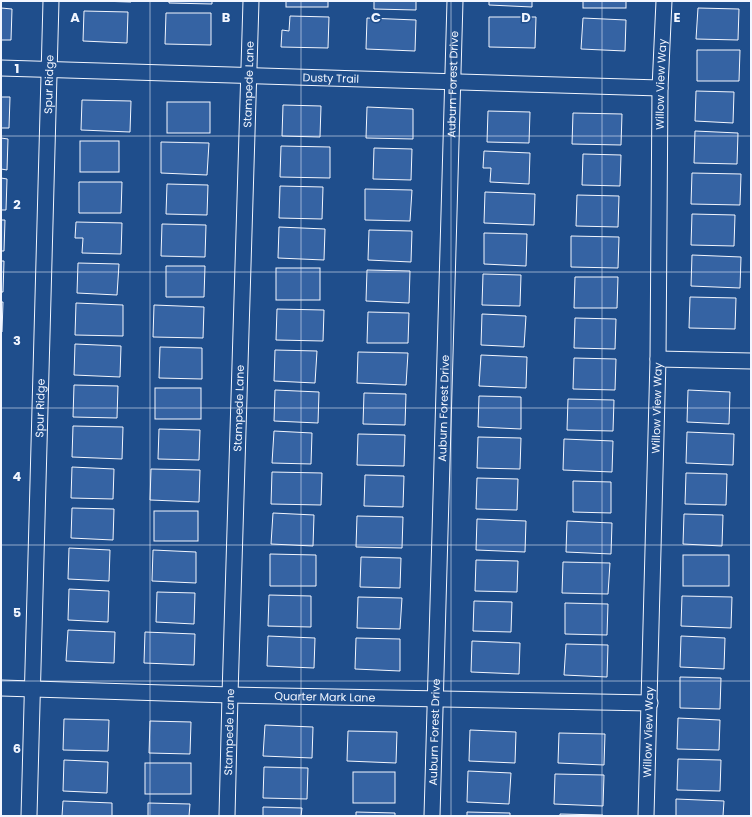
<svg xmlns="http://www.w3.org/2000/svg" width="752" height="817" font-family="Poppins,sans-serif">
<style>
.building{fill:#3563a3;stroke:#f2f6ff}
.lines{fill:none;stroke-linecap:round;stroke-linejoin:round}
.minor-casing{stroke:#f2f6ff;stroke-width:17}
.minor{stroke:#1f4e8c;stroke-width:15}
.grid{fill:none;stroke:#f2f6ff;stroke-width:1;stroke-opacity:0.55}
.labels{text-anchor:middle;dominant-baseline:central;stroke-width:3;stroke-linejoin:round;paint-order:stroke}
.street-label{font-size:11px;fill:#f2f6ff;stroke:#1f4e8c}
.grid-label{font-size:13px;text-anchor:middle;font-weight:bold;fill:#f2f6ff;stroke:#1f4e8c;stroke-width:3;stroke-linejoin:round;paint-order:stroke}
</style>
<rect width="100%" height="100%" fill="#1f4e8c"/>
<g class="building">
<polygon points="98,1 131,1 131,2"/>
<polygon points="169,1 212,1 212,4 169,3"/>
<rect x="286" y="1" width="42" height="6"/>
<polygon points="374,1 416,1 416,10 374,9"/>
<polygon points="489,1 532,1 532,7 489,5"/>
<rect x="583" y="1" width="43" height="7"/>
<polygon points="1,8 12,9 11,40 1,40"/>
<polygon points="698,8 739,9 738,40 696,39"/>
<polygon points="84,11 128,12 127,43 83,41"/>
<polygon points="166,13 211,13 211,45 165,44"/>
<polygon points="290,16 329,17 328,48 281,47 282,30 289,31"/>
<polygon points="489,17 536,17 535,48 489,47"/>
<polygon points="367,18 416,20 415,51 366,49"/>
<polygon points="583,18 626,20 625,51 581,49"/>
<polygon points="697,50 740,50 739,81 697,81"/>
<polygon points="696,91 734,92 733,123 695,121"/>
<polygon points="1,97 10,97 9,128 1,128"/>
<polygon points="82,100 131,101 130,132 81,130"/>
<rect x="167" y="102" width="43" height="31"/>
<polygon points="283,105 321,106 320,137 282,136"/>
<polygon points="367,107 413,109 413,139 366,138"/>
<polygon points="488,111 530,112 529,143 487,142"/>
<polygon points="573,113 622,114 621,145 572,144"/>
<polygon points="695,131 738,133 737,164 694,163"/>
<polygon points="1,138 8,139 7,170 1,169"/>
<rect x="80" y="141" width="39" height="31"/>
<polygon points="161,142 209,143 207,175 161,173"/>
<polygon points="281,146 330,147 330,178 280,177"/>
<polygon points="374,148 412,149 411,180 373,179"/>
<polygon points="484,151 530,153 529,184 490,182 491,168 483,168"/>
<polygon points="583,154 621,155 620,186 582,185"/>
<polygon points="692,173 741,174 740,205 691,204"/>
<polygon points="1,178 7,179 6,210 1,210"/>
<polygon points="79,182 122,182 121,213 79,213"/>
<polygon points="167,184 208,185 207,215 166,214"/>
<polygon points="280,186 323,187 322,219 279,218"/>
<polygon points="365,189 412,190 410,221 365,220"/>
<polygon points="485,192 535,194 534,225 484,223"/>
<polygon points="577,195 619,196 618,227 576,226"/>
<polygon points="692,214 735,215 734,246 691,245"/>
<polygon points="1,220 5,220 4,251 1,251"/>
<polygon points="76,222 122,223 121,254 82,253 83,238 75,238"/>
<polygon points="162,224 206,225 205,257 161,256"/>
<polygon points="279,227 325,229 324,260 278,258"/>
<polygon points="369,230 412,231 411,262 368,260"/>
<polygon points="484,233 527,234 526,266 484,264"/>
<polygon points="571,236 619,237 618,268 571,267"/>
<polygon points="692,255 741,257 740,288 691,286"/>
<polygon points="1,261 4,261 3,292 1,292"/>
<polygon points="78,263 119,264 117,295 77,293"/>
<polygon points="166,266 205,266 204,297 166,297"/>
<rect x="276" y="268" width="44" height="32"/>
<polygon points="367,270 410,271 409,303 366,301"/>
<polygon points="483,274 521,275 520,306 482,305"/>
<polygon points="575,277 618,277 617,308 574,308"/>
<polygon points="690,297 736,298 735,329 689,328"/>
<polygon points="1,302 3,302 2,332 1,332"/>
<polygon points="76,303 123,305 123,336 75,335"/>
<polygon points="154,305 204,307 203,338 153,337"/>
<polygon points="277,309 324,310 323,341 276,340"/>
<polygon points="368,312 409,313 408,343 367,343"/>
<polygon points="482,314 526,316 524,347 481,345"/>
<polygon points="575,318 616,319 615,349 574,348"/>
<polygon points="75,344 121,346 120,377 74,375"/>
<polygon points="160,347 202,348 202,379 159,378"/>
<polygon points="275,350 317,351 315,383 274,381"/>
<polygon points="358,352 408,353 406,385 357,383"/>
<polygon points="481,355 527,357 526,388 479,386"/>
<polygon points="574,358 616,359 615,390 573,389"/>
<polygon points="74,385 118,386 117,418 73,417"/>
<rect x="155" y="388" width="46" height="31"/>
<polygon points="275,390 319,392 318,423 274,421"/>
<polygon points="688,390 730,392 729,424 687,422"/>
<polygon points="364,393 406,394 405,425 363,424"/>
<polygon points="479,396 521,397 521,429 478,427"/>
<polygon points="568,399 614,400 613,431 567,430"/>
<polygon points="73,426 123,427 122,459 72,457"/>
<polygon points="159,429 200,430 199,460 158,459"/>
<polygon points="274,431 312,433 311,464 272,463"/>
<polygon points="687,432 734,434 733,465 686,463"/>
<polygon points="358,434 405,435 404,466 357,465"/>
<polygon points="478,437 521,438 520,469 477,468"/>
<polygon points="564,439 613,441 612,472 563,470"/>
<polygon points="72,467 114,469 113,499 71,498"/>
<polygon points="151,469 200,470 199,502 150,500"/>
<polygon points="272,472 322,473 321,505 271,504"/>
<polygon points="686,473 727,474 726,505 685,504"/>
<polygon points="365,475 404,476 403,507 364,506"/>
<polygon points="477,478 518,479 517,510 476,509"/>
<polygon points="573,481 611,482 611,513 573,512"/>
<polygon points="72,508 114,509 113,540 71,538"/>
<rect x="154" y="511" width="44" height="30"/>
<polygon points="273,513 314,515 313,546 271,544"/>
<polygon points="684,514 723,515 722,546 683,544"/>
<polygon points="357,516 403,517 402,548 356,547"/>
<polygon points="477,519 526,521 525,552 476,550"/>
<polygon points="567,521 612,523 611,554 566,552"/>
<polygon points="69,548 110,550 109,581 68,579"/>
<polygon points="153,550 196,552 196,583 152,581"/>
<polygon points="270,554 316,555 316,586 270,586"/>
<rect x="683" y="555" width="46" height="31"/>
<polygon points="361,557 401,558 400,588 360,587"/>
<polygon points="476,560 518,561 517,592 475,591"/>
<polygon points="563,562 610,563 608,594 562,593"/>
<polygon points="69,589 109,591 108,622 68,620"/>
<polygon points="157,592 195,593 194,624 156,622"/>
<polygon points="269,595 311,596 311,627 268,626"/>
<polygon points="682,596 732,597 731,628 681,626"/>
<polygon points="358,597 402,598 400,629 357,628"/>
<polygon points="474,601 512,602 511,632 473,631"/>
<polygon points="565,603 608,604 607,635 565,634"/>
<polygon points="68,630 115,632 114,663 66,661"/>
<polygon points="145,632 195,634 194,665 144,663"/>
<polygon points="268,636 315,638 314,668 267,666"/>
<polygon points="681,636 725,638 724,669 680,667"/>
<polygon points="356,638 400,639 400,671 355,669"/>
<polygon points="472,641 520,643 519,674 471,672"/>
<polygon points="566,644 608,645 607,677 564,675"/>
<polygon points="680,677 721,678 720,709 680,708"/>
<polygon points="678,718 720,720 719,750 677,749"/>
<polygon points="64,719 109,720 108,751 63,750"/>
<polygon points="150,721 191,722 190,754 149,753"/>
<polygon points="265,725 313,727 312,758 263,756"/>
<polygon points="470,730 516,732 515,763 469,761"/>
<polygon points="348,731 397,732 396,763 347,761"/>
<polygon points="559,733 605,734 604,765 558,763"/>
<polygon points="678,759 721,760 720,791 677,790"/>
<polygon points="64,760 108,762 107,793 63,791"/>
<rect x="145" y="763" width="46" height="31"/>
<polygon points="264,767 308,768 307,799 263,798"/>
<polygon points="468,771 511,773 509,804 467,802"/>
<rect x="353" y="772" width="42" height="31"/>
<polygon points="555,774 604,775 603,806 554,804"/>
<polygon points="676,799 724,801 723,816 676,816"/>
<polygon points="63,801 112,803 112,816 62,816"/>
<polygon points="148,803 190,804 189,816 148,816"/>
<polygon points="263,807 302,808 301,816 263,816"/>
<polygon points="356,812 395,813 395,816 356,816"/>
<polygon points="467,812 510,813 510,816 467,816"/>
<polygon points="560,814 603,815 603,816 560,816"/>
</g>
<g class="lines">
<defs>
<g id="minor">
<path id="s1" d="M1,68L660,88"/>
<polyline points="658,359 751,361"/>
<path id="s2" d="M1,688L230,695L650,703"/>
<path id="s3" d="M29,816L51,1"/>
<path id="s4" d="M227,816L230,695L251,1"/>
<path id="s5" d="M432,816L455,1"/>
<path id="s6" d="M646,816L658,359L660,88L664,1"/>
</g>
</defs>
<use href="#minor" class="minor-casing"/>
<use href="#minor" class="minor"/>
</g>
<path class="grid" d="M150,1V816M301,1V816M451,1V816M602,1V816M1,136H751M1,272H751M1,408H751M1,545H751M1,681H751"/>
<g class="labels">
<g class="street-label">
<text stroke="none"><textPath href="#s1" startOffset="330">Dusty Trail</textPath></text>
<text stroke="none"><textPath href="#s3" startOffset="732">Spur Ridge</textPath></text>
<text stroke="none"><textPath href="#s4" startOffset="732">Stampede Lane</textPath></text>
<text stroke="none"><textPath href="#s5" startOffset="732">Auburn Forest Drive</textPath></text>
<text stroke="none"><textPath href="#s6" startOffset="732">Willow View Way</textPath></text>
<text stroke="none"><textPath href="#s3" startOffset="408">Spur Ridge</textPath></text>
<text stroke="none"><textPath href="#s4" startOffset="408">Stampede Lane</textPath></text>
<text stroke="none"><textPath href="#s5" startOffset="408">Auburn Forest Drive</textPath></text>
<text stroke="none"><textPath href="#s6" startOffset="408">Willow View Way</textPath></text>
<text stroke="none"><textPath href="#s2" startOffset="324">Quarter Mark Lane</textPath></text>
<text stroke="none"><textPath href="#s4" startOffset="84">Stampede Lane</textPath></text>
<text stroke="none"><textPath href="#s5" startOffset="84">Auburn Forest Drive</textPath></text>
<text stroke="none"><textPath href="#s6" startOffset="84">Willow View Way</textPath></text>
</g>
</g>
<g class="grid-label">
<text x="75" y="22">A</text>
<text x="226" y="22">B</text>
<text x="376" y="22">C</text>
<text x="526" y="22">D</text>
<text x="677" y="22">E</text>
<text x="17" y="73">1</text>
<text x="17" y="209">2</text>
<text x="17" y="345">3</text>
<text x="17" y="481">4</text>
<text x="17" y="617">5</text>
<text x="17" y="753">6</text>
</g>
<rect width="752" height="817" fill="none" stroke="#f2f6ff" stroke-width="4"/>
</svg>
